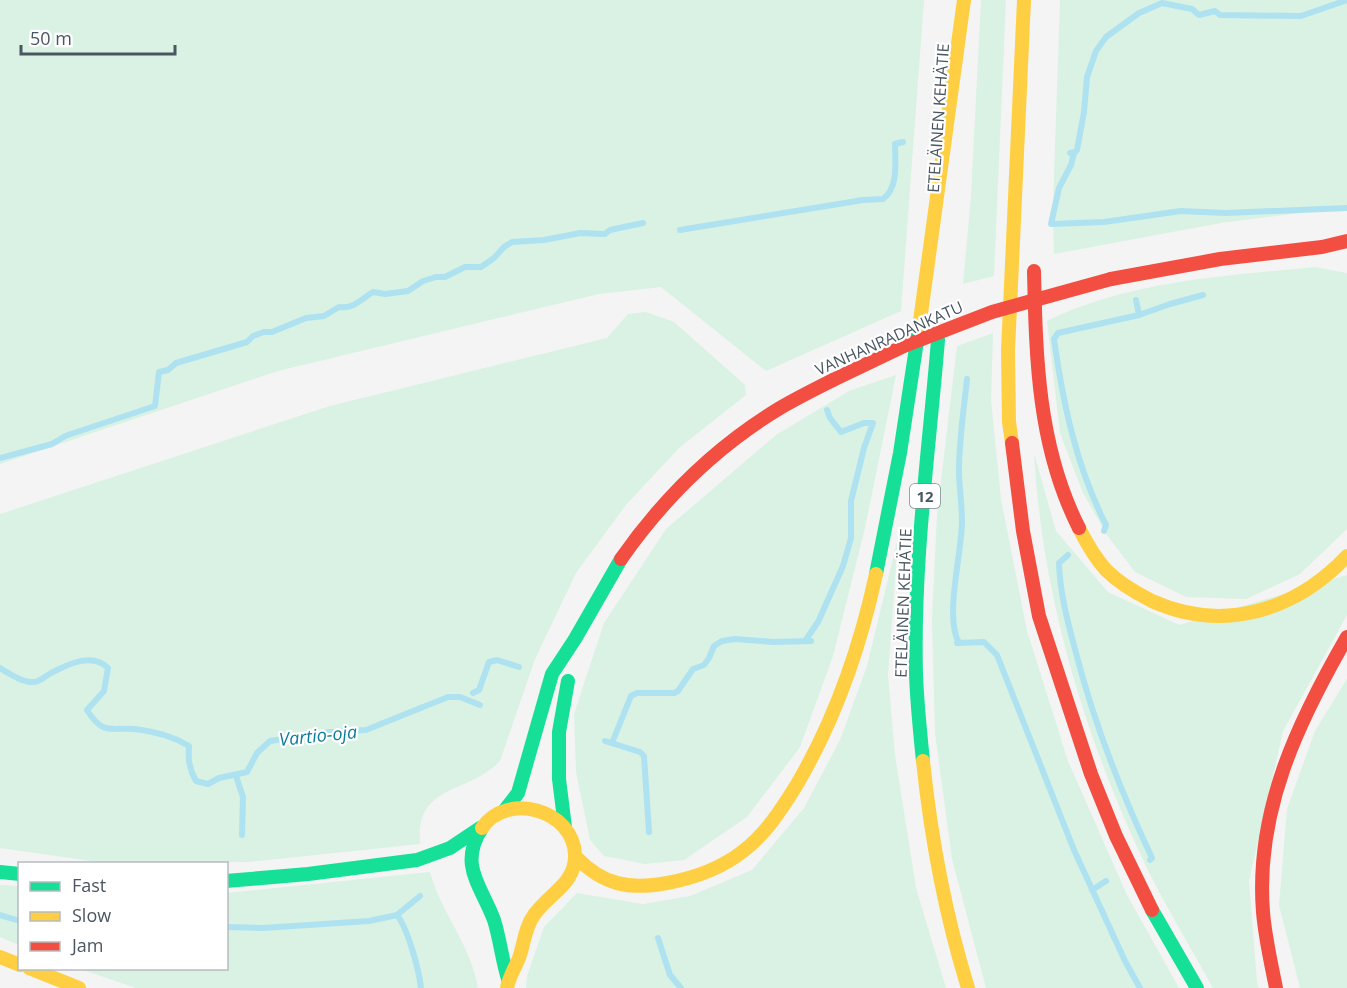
<svg xmlns="http://www.w3.org/2000/svg" width="1347" height="988" font-family="'Open Sans',sans-serif">
<style>
.green{fill:#d9f2e3}
.lines{fill:none;stroke-linecap:round;stroke-linejoin:round}
.stream{stroke:#aee2f0;stroke-width:6}
.fast{stroke:#16e098;stroke-width:14}
.slow{stroke:#ffcf43;stroke-width:14}
.jam{stroke:#f24e42;stroke-width:14}
.jam-bridge{stroke:#f24e42;stroke-width:14}
.labels{text-anchor:middle;dominant-baseline:central;stroke-width:4.5;stroke-linejoin:round;paint-order:stroke}
.shield{fill:#fff;stroke:#808990;stroke-width:1.5}
.shield-label{font-size:15px;font-weight:bold;fill:#4a5661}
.street-label{font-size:16px;fill:#4a5661;stroke:#fff}
.water-label{font-size:18px;font-style:italic;fill:#0c7c9b;stroke:#fff}
</style>
<rect width="100%" height="100%" fill="#f4f4f4"/>
<g class="green">
<polygon points="0,0 924,0 901,311 766,371 661,287 599,294 278,371 0,464"/>
<polygon points="981,0 1006,0 994,276 963,284 971,196"/>
<polygon points="1060,0 1347,0 1347,207 1221,223 1054,254 1053,206"/>
<path d="M1315,267L1347,273V529L1300,574L1246,599L1186,597L1135,572L1107,535L1083,493L1060,433L1047,321C1129,281 1225,276 1315,267Z"/>
<path d="M646,312L674,322L745,385L746,395L680,447L625,506L576,573L535,659L500,761C468,795 415,783 420,844L249,862L105,863L0,848V514L330,406L607,338L628,314Z"/>
<polygon points="993,333 991,400 1001,499 1027,631 1068,761 1127,895 1179,988 986,988 952,859 935,733 932,619 937,515 957,346"/>
<polygon points="896,375 865,528 833,656 800,747 747,817 684,860 645,864 604,856 590,840 576,772 574,714 604,623 666,529 776,435 851,390"/>
<path d="M1034,453L1056,531L1108,592L1179,625L1347,575V615L1283,731L1249,881L1257,982L1259,988H1213C1190,946 1164,904 1143,860C1083,732 1042,594 1034,453Z"/>
<polygon points="898,538 888,675 895,755 916,888 946,988 526,988 527,976 544,927 577,893 643,904 690,896 752,870 804,808 840,740 867,666"/>
<polygon points="1347,679 1347,988 1300,988 1279,905 1287,809 1315,731"/>
<path d="M430,872C441,913 471,945 478,988H136L80,969L226,968L227,893Z"/>
<polygon points="0,885 19,886 19,945 0,937"/>
</g>
<g class="lines">
<g class="stream">
<polyline points="1070,153 1075,152 1077,150 1084,112 1087,77 1096,51 1106,37 1139,13 1162,3 1192,9 1199,15 1215,11 1220,15 1301,16 1347,0"/>
<polyline points="1074,153 1071,165 1059,188 1051,224 1104,222 1181,211 1226,213 1347,208"/>
<path d="M680,230L863,200L883,199C899,188 895,161 895,144L903,142"/>
<polyline points="1136,300 1139,315"/>
<path d="M0,458L52,444L65,436L155,406L159,372L168,370L176,363L247,342L253,336L264,332H272L306,318L324,316L339,307C354,309 361,299 373,292L385,294L408,291L423,281L436,277H445L465,267H481L494,258L504,247L512,242L544,240L580,233L605,234L610,230L643,223"/>
<path d="M1104,531L1106,525C1076,466 1063,403 1054,339L1058,333L1139,315L1170,304L1203,295"/>
<path d="M1068,555L1059,563C1060,594 1068,623 1076,653C1094,723 1121,792 1152,858L1150,860"/>
<polyline points="805,641 818,622 843,566 851,538 851,501 864,448 873,423 864,423 841,432 830,418 827,410"/>
<polyline points="957,643 984,642 997,655 1074,850 1125,961 1140,988"/>
<path d="M959,643C944,617 962,553 962,521C962,504 959,487 959,470C959,440 964,409 967,379"/>
<path d="M0,668C8,673 20,681 30,682C39,683 44,677 51,673C68,664 93,652 108,668L104,691L87,710C103,736 111,727 135,729C153,731 174,737 189,746C188,759 189,769 196,781L208,784L219,778L247,772L257,753L270,741L330,732L366,730L448,697H460L480,705"/>
<polyline points="473,693 479,690 489,662 497,660 519,667"/>
<polyline points="605,741 640,752 644,756 649,832"/>
<polyline points="612,743 631,696 637,693 674,693 678,691 693,669 704,665 709,658 714,646 722,641 735,639 773,642 811,641"/>
<polyline points="236,776 243,797 242,835"/>
<polyline points="1092,890 1106,881"/>
<polyline points="0,915 20,921"/>
<path d="M397,915C408,929 419,970 421,988"/>
<polyline points="226,927 263,928 369,921 397,915 420,896"/>
<polyline points="658,938 670,975 681,988"/>
</g>
<g class="fast">
<polyline points="876,574 900,453 919,328"/>
<path d="M923,761C920,732 917,703 916,674C913,563 929,451 938,340"/>
<polyline points="504,811 518,793 552,674 575,639 621,559"/>
<polyline points="565,827 559,779 559,732 568,681"/>
<path d="M482,828C458,865 481,885 494,920C500,939 502,960 508,979"/>
<polyline points="0,872 20,874"/>
<polyline points="226,881 308,874 417,860 450,848 480,828"/>
<polyline points="1152,910 1197,988"/>
</g>
<g class="slow">
<polyline points="919,328 964,0"/>
<polyline points="1012,443 1009,422 1008,351 1024,0"/>
<path d="M1079,528C1086,542 1096,559 1106,570C1119,583 1136,593 1152,601C1223,633 1295,611 1347,556"/>
<path d="M923,761C931,838 945,914 968,988"/>
<path d="M482,828C507,791 574,810 575,855C576,884 548,894 534,915C525,927 524,944 519,958C515,968 509,977 507,988"/>
<path d="M576,857C603,885 629,890 667,883C694,878 720,869 742,852C765,835 781,810 796,786C835,720 860,648 876,574"/>
<polyline points="0,957 20,965"/>
<polyline points="29,968 79,988"/>
</g>
<g class="jam">
<path d="M1034,271C1036,360 1038,447 1079,528"/>
<polyline points="1111,279 1220,259 1322,247 1347,241"/>
<polyline points="1012,443 1023,531 1039,616 1091,774 1116,836 1152,910"/>
<path d="M621,559C663,499 717,446 780,408C797,398 815,389 833,380"/>
<path d="M1276,988C1271,963 1265,937 1263,912C1255,811 1298,722 1347,637"/>
</g>
<polyline class="jam-bridge" points="833,380 904,346 992,312 1111,279"/>
</g>
<g class="labels">
<rect class="shield" x="910" y="484" width="30" height="24" rx="4.5"/>
<g class="shield-label">
<text x="925" y="496">12</text>
</g>
<g class="street-label">
<text transform="translate(938 118) rotate(-86)">ETELÄINEN KEHÄTIE</text>
<text transform="translate(889 338) rotate(-24)">VANHANRADANKATU</text>
<text transform="translate(903 603) rotate(-88)">ETELÄINEN KEHÄTIE</text>
</g>
<g class="water-label">
<text transform="translate(318 735) rotate(-6)">Vartio-oja</text>
</g>
</g>
<rect x="18" y="862" width="210" height="108" fill="#ffffff" stroke="#b7bbc0" stroke-width="1.5"/>
<rect x="30" y="882" width="30" height="9" fill="#16e098" stroke="#b7bbc0" stroke-width="1.5"/>
<text x="72" y="892" font-size="18" fill="#4a5661">Fast</text>
<rect x="30" y="912" width="30" height="9" fill="#ffcf43" stroke="#b7bbc0" stroke-width="1.5"/>
<text x="72" y="922" font-size="18" fill="#4a5661">Slow</text>
<rect x="30" y="942" width="30" height="9" fill="#f24e42" stroke="#b7bbc0" stroke-width="1.5"/>
<text x="72" y="952" font-size="18" fill="#4a5661">Jam</text>
<path d="M21 45v9h154v-9" fill="none" stroke="#4a5661" stroke-width="3"/>
<text x="30" y="45" font-size="18" fill="#4a5661" stroke="#ffffff" stroke-width="4.5" paint-order="stroke">50 m</text>
</svg>
